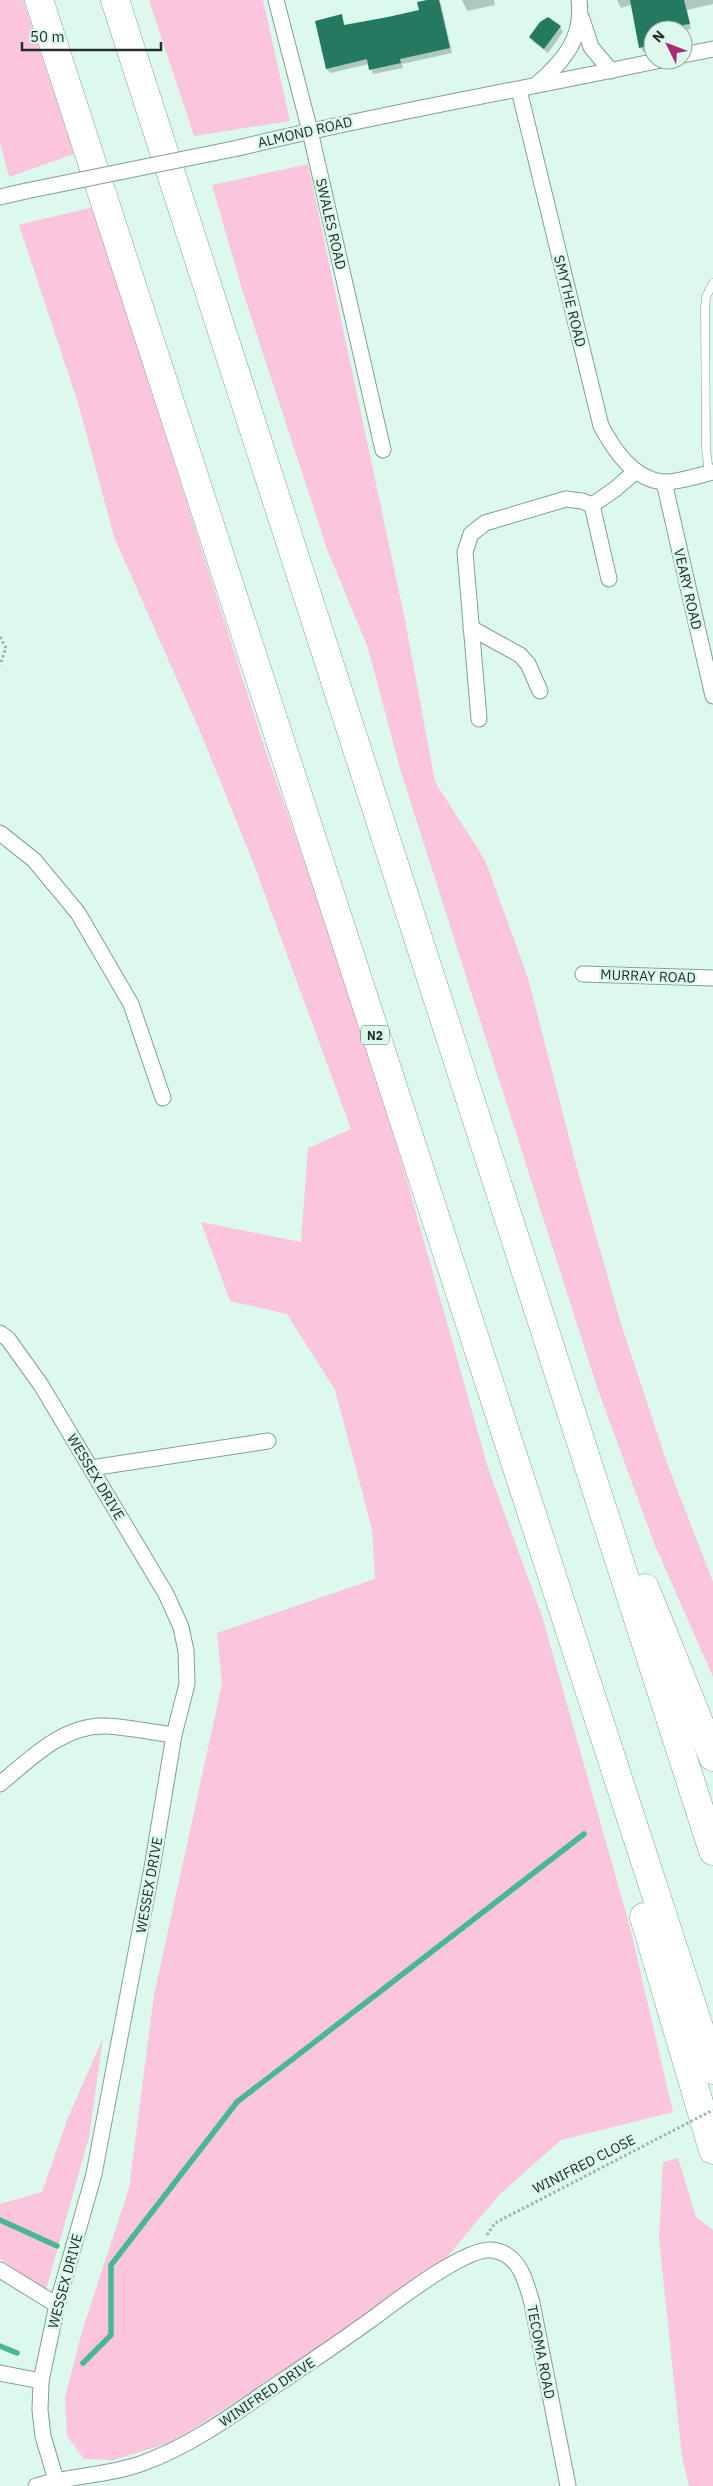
<svg xmlns="http://www.w3.org/2000/svg" width="713" height="2486" font-family="'IBM Plex Sans',sans-serif">
<style>
.green{fill:#fbc5dd}
.shadow{fill:#0003}
.lines{fill:none;stroke-linecap:round;stroke-linejoin:round}
.stream{stroke:#48b795;stroke-width:5.5}
.building{fill:#237a61}
.service-casing{stroke:#849f94;stroke-width:9}
.minor-casing{stroke:#849f94;stroke-width:17}
.motorway-casing{stroke:#849f94;stroke-width:29}
.path{stroke:#9db4aa;stroke-width:3;stroke-dasharray:2.5 2.5;stroke-linecap:butt}
.service{stroke:#fff;stroke-width:8}
.minor{stroke:#fff;stroke-width:15}
.motorway{stroke:#fff;stroke-width:28}
.minor-bridge-casing{stroke:#849f94;stroke-width:17;stroke-linecap:butt}
.path-bridge{stroke:#9db4aa;stroke-width:3;stroke-dasharray:2.5 2.5;stroke-linecap:butt}
.minor-bridge{stroke:#fff;stroke-width:15}
.labels{text-anchor:middle;dominant-baseline:central;stroke-width:5;stroke-linejoin:round;paint-order:stroke}
.shield{fill:#dcf9ed;stroke:#5a6b64;stroke-width:1}
.shield-label{font-size:12px;font-weight:bold;fill:#232e2a}
.street-label{font-size:14px;fill:#232e2a;stroke:#dcf9ed}
</style>
<rect width="100%" height="100%" fill="#dcf9ed"/>
<g class="green">
<polygon points="0,0 23,0 74,154 9,177 0,143"/>
<polygon points="149,0 263,0 290,121 194,136"/>
<polygon points="308,164 405,620 435,782 485,860 528,978 578,1172 621,1324 667,1463 713,1582 713,1677 654,1543 597,1387 401,772 368,648 327,549 242,289 212,185"/>
<polygon points="93,207 264,746 327,927 402,1163 488,1468 542,1616 630,1927 673,2112 561,2140 500,2194 446,2258 283,2372 172,2442 113,2460 84,2459 67,2436 65,2397 83,2328 129,2188 154,1995 222,1684 217,1633 375,1579 372,1529 335,1390 287,1314 230,1301 201,1222 301,1242 308,1148 351,1129 253,862 199,729 114,537 79,406 19,225"/>
<polygon points="103,2038 89,2137 46,2290 0,2259 0,2204 42,2192 67,2120"/>
<polygon points="678,2158 696,2217 713,2230 713,2486 689,2486 682,2457 659,2239 663,2162"/>
</g>
<g class="shadow">
<polygon points="433,0 439,0 441,4 452,53 402,64 403,68 373,74 369,64 330,73 327,69 341,16 345,26 420,11"/>
<polygon points="462,0 494,0 495,5 467,11"/>
<polygon points="617,0 636,0 637,3 621,8"/>
<polygon points="672,0 713,0 713,4 687,10 691,29 685,30 687,43 683,44 683,30 653,30 653,50 643,52 641,47"/>
<polygon points="560,27 563,32 548,53 533,42 530,37"/>
</g>
<g class="lines">
<g class="stream">
<polyline points="0,2220 57,2246"/>
<polyline points="0,2346 17,2353"/>
<polyline points="83,2363 111,2335 111,2265 237,2102 584,1834"/>
</g>
</g>
<g class="building">
<polygon points="427,0 439,0 450,48 400,59 401,63 369,70 367,59 326,69 315,21 342,14 344,25 388,17 419,10 417,2"/>
<polygon points="630,0 684,0 690,24 683,25 684,30 653,30 653,45 639,48"/>
<polygon points="548,17 561,26 544,49 529,37 540,22"/>
</g>
<g class="lines">
<defs>
<polyline id="service" points="709,473 706,448 705,307 706,297 713,283"/>
<g id="minor">
<polyline points="276,0 310,131 383,450"/>
<polyline points="582,19 591,47 611,71"/>
<polyline points="683,55 713,49"/>
<path d="M536,85C563,62 584,38 579,0"/>
<path d="M519,90L601,426C614,450 633,479 663,482C675,483 700,475 713,472"/>
<path d="M238,148C378,114 520,90 661,60"/>
<polyline points="0,197 26,191"/>
<polyline points="664,482 713,696"/>
<polyline points="592,505 609,579"/>
<polyline points="592,505 614,490 636,471"/>
<polyline points="471,628 520,655 528,664 540,691"/>
<polyline points="479,719 465,552 471,534 485,523 566,499 582,501 592,505"/>
<polyline points="0,833 34,860 78,913 131,1004 163,1098"/>
<polyline points="583,974 713,978"/>
<polyline points="0,1333 8,1339 41,1385 166,1594 181,1627 186,1651 187,1684 174,1735 152,1868 94,2174 57,2305 41,2381 40,2410 43,2436 56,2480"/>
<polyline points="91,1468 268,1441"/>
<path d="M0,1784C30,1759 63,1725 105,1726C128,1727 151,1732 174,1735"/>
<polyline points="0,2270 57,2305"/>
<polyline points="0,2373 41,2381"/>
<path d="M36,2486C70,2475 108,2476 143,2463C187,2447 224,2421 263,2394C300,2369 336,2345 372,2319C395,2302 465,2247 492,2250C519,2253 526,2281 532,2303L568,2486"/>
</g>
<g id="motorway">
<polyline points="39,0 713,2070"/>
<polyline points="115,0 713,1851"/>
<polyline points="645,1588 713,1757"/>
<polyline points="644,1917 713,2150"/>
</g>
</defs>
<use href="#service" class="service-casing"/>
<use href="#minor" class="minor-casing"/>
<use href="#motorway" class="motorway-casing"/>
<g class="path">
<polyline points="0,637 6,648 0,665"/>
<polyline points="487,2235 495,2223 655,2140"/>
</g>
<use href="#service" class="service"/>
<use href="#minor" class="minor"/>
<use href="#motorway" class="motorway"/>
<defs>
<polyline id="minor-bridge" points="26,191 238,148"/>
</defs>
<use href="#minor-bridge" class="minor-bridge-casing"/>
<polyline class="path-bridge" points="655,2140 713,2110"/>
<use href="#minor-bridge" class="minor-bridge"/>
</g>
<g class="labels">
<rect class="shield" x="361" y="1025.5" width="28" height="19" rx="4"/>
<g class="shield-label">
<text x="375" y="1035">N2</text>
</g>
<g class="street-label">
<text transform="translate(305 132) rotate(-13)">ALMOND ROAD</text>
<text transform="translate(331 224) rotate(77)">SWALES ROAD</text>
<text transform="translate(570 301) rotate(76)">SMYTHE ROAD</text>
<text transform="translate(688 589) rotate(77)">VEARY ROAD</text>
<text transform="translate(648 976) rotate(2)">MURRAY ROAD</text>
<text transform="translate(96 1477) rotate(59)">WESSEX DRIVE</text>
<text transform="translate(149 1885) rotate(-80)">WESSEX DRIVE</text>
<text transform="translate(584 2164) rotate(-27)">WINIFRED CLOSE</text>
<text transform="translate(65 2281) rotate(-75)">WESSEX DRIVE</text>
<text transform="translate(541 2352) rotate(79)">TECOMA ROAD</text>
<text transform="translate(267 2392) rotate(-34)">WINIFRED DRIVE</text>
</g>
</g>
<g transform="translate(668 45) rotate(312)"><circle r="24" fill="#dcf9ed" stroke="#92a89f"/>
<path d="M0-4L9 19L0 12L-9 19Z" fill="#ab2974"/>
<text y="-8" font-size="14" font-weight="bold" text-anchor="middle" fill="#232e2a">N</text>
</g>
<path d="M22 42v8h139v-8" fill="none" stroke="#232e2a" stroke-width="2.5"/>
<text x="30" y="42" font-size="15" fill="#232e2a" stroke="#dcf9ed" stroke-width="4" paint-order="stroke">50 m</text>
</svg>
